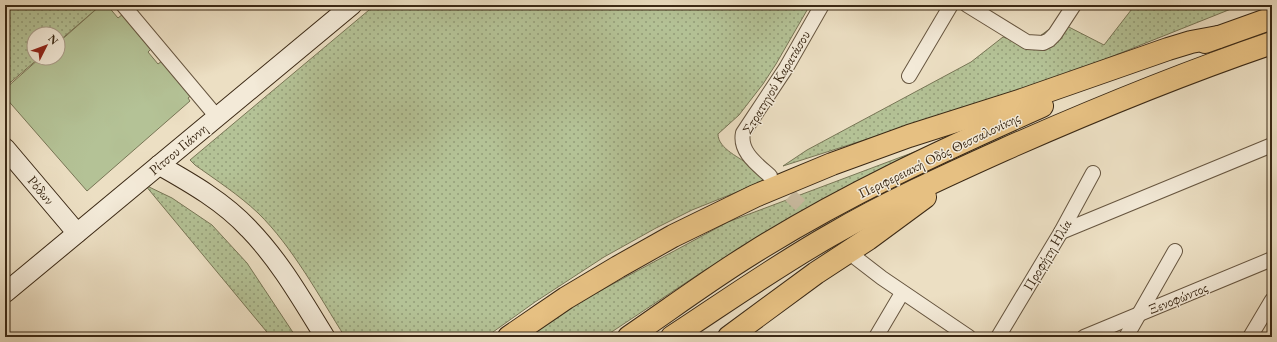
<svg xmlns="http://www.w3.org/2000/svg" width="1277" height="342" font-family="'EB Garamond',serif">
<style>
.green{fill:url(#green-dots);stroke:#787656}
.pitch{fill:#b4c296;stroke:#787656}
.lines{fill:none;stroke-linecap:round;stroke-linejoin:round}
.street-tunnel{stroke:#c9bba0;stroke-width:14;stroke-dasharray:14 7;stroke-linecap:butt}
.street-casing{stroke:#675640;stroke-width:16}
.secondary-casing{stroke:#3b2915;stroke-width:21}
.highway-casing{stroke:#3b2915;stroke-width:24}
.street{stroke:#f3ead8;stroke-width:14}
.secondary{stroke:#f3ead8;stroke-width:19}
.highway{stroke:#e6c082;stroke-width:22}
.labels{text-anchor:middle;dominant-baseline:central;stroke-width:3;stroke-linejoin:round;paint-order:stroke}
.street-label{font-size:14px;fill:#3b2915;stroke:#f3ead8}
</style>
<defs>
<pattern id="green-dots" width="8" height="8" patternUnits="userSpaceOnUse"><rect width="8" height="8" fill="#b4c296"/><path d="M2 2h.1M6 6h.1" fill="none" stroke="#949e79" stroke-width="1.8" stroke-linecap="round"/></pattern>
</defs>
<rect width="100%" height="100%" fill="#ecdfc3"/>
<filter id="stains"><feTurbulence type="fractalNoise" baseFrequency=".005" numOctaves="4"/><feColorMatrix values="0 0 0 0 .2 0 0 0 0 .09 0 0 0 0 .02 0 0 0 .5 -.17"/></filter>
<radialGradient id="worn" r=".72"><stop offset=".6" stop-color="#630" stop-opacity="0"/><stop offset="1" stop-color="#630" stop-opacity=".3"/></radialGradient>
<g class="green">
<polygon points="5,5 101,5 58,42 58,34 34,34 34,58 39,58 5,87"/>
<path d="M375,5H810L776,64L763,84L739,115L718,134C718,149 741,158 751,166C757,170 761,174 766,179L742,190L692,210L656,228L604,257L535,302L486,337H345C319,296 292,246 258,213C239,195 216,180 195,165L190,160Z"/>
<polygon points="1135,5 1241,5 1058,78 783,166 807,150 971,62 1003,37 1029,44 1059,22 1104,45"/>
<polygon points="925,148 705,270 604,337 523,337 546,320 728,222"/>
<polygon points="145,185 172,198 212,225 247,263 296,337 271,337"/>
</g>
<polygon class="pitch" points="101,5 107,5 118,18 123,14 152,48 148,52 158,64 162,61 192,95 188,98 190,101 87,191 5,97 5,89 40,58 58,58 58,43"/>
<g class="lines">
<polyline class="street-tunnel" points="775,181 854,256"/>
<defs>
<g id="street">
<polyline points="123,5 217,117"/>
<polyline points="967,5 1027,42 1043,43 1049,40 1055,34 1074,5"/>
<polyline points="909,76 951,5"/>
<path d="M770,176C758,165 739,152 743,133L786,68L822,5"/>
<polyline points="1061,232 1272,145"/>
<polyline points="856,258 882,278 969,337"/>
<polyline points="876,337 902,293"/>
<polyline points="998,337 1061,232 1093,173"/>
<polyline points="1084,337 1272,259"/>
<polyline points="1126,337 1175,251"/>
<polyline points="1250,337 1272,300"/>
</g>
<g id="secondary">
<polyline points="5,148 77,233"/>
<path d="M159,165C191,183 224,202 249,229C280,261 302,300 325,337"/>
<polyline points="5,293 352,5"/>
</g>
<g id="highway">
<polyline points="1205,42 1272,18"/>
<polyline points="509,337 566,298 618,267 673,236 755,196 832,164 909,136 1022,100 1168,49 1191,42 1218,37"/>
<path d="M629,337C670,309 709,280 751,254C843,196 943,150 1042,106"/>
<path d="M672,337C724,303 776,266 831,235C886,203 945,176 1003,150C1091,111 1181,74 1272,43"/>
<polyline points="729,337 816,273 868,239 925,197"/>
</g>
</defs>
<use href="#street" class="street-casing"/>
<use href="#secondary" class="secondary-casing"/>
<use href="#highway" class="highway-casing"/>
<use href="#street" class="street"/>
<use href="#secondary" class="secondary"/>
<use href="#highway" class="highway"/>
</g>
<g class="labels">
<g class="street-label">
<text transform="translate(776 82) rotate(-59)">Στρατηγού Καρατάσου</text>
<text transform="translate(178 149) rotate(-40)">Ρίτσου Γιάννη</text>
<text transform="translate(939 155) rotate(-26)">Περιφερειακή Οδός Θεσσαλονίκης</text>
<text transform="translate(41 190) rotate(50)">Ρόδων</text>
<text transform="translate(1047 255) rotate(-59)">Προφήτη Ηλία</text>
<text transform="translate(1178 298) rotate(-22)">Ξενοφώντος</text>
</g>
</g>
<rect width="1277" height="342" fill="none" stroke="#ecdfc3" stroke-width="20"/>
<rect x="6" y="6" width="1265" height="330" fill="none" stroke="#3b2915" stroke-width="2"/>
<rect x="10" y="10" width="1257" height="322" fill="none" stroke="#3b2915"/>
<g transform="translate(46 46) rotate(48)"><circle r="19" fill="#f3ead8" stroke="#a99d8a"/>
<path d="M0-3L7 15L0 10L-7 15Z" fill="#8f2418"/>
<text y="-6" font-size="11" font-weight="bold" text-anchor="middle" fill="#3b2915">N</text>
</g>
<rect width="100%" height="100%" filter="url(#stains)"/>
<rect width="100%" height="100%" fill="url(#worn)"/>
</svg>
